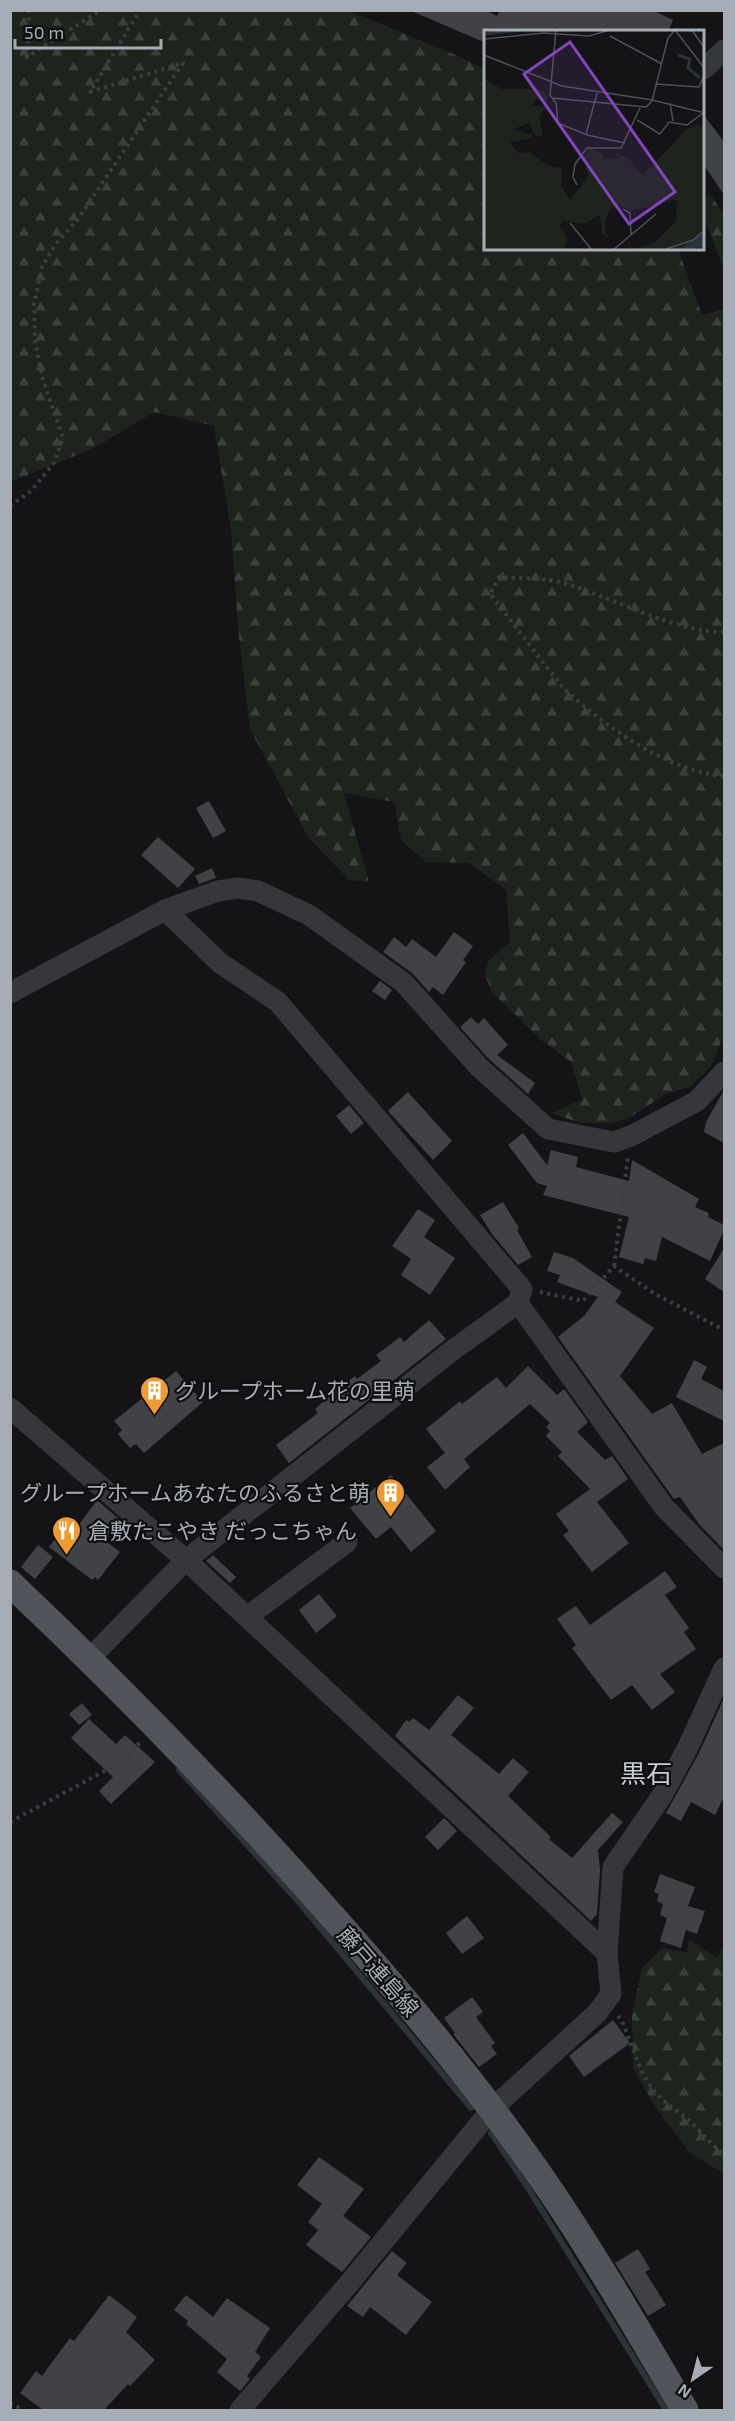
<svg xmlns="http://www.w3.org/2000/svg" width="735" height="2421" font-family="'Exo 2','Noto Sans JP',sans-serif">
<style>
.forest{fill:url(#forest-firs)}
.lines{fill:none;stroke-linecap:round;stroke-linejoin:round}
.stream{stroke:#2a3439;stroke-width:6}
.building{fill:#404246}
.path{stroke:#3b3e42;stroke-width:4;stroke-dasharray:3 4.5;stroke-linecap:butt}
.minor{stroke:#35373b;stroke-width:21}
.major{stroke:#51545a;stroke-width:27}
.labels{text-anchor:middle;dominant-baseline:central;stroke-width:4.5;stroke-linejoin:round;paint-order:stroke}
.poi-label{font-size:22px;fill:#a6adb6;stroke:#0f0f11;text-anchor:start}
.street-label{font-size:22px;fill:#a6adb6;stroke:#0f0f11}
.quarter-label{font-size:26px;fill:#c7cbd2;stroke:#0f0f11}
.inset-river{fill:none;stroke:#2a3439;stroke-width:3}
.inset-road{fill:none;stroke:#4e5156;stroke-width:1.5}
.view{fill:#8446bd;fill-opacity:0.15;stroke:#8446bd;stroke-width:3}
.inset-edge{fill:none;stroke:#a6adb6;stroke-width:3}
</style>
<defs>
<pattern id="forest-firs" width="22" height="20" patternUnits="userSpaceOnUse" patternTransform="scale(1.5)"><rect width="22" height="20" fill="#1c241c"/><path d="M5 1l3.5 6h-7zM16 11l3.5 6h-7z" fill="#3a413b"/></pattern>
</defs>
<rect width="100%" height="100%" fill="#141416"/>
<g class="forest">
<polygon points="11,10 349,11 456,55 486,70 486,249 678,249 702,315 724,309 724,1033 712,1065 690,1087 666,1094 627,1119 610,1123 580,1123 552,1113 582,1099 571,1062 540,1039 492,992 485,975 488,961 510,942 506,890 469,863 426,862 401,840 394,802 344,793 369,882 349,880 308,837 250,729 238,628 231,530 214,426 154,412 94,448 11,482"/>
<polygon points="709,192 724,215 724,270 704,218 704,204"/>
<polygon points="689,1939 717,1958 724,1946 724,2174 689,2152 654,2105 633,2068 632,2015 642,1968 663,1948 687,1952"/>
</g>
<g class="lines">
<g class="stream">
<polyline points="179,1770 297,1900 471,2108"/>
<polyline points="491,2133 528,2188 666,2410"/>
</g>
</g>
<g class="building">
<polygon points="409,10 485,10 497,16 500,10 652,10 673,20 668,32 486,32 486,43"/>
<polygon points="704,115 724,142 724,195 704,165"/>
<polygon points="209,801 226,831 213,838 196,808"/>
<polygon points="158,837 195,869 178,888 141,855"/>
<polygon points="212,868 216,878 199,884 195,876"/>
<polygon points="454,932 473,946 463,960 466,962 443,995 433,987 429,992 412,973 383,952 394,937 406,947 412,939 436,957"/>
<polygon points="380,981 392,990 385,1000 372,991"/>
<polygon points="471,1017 478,1024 484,1018 508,1045 497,1055 535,1083 528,1094 488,1058 460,1027"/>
<polygon points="724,1090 724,1143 704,1132 706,1122"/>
<polygon points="408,1092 452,1141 433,1160 388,1111"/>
<polygon points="349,1105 364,1123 351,1134 336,1116"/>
<polygon points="523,1133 547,1165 551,1150 578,1157 576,1167 629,1181 632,1160 699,1199 695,1207 709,1213 708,1217 724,1225 724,1230 710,1261 662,1237 656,1261 645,1258 643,1264 619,1257 629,1217 543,1195 547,1186 537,1183 508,1145"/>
<polygon points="503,1202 519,1228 517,1230 532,1257 518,1265 492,1234 480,1215"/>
<polygon points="418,1209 435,1220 424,1237 455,1258 430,1295 401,1275 411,1259 392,1246"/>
<polygon points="724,1248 724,1292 705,1279"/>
<polygon points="554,1252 573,1258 622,1292 615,1302 654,1328 620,1376 652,1414 672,1403 702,1454 724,1443 724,1550 699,1524 680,1497 674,1499 558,1337 584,1316 598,1297 557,1282 560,1275 547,1271"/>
<polygon points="429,1320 446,1339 289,1463 276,1445 318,1413 315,1409 331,1395 355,1376 357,1379 381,1361 376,1355 400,1337 404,1342"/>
<polygon points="694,1360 707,1367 701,1379 724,1391 724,1421 676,1397"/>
<polygon points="528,1366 557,1395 564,1389 588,1422 577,1432 605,1460 612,1456 628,1479 597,1502 629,1543 592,1572 563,1535 569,1531 556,1514 590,1489 558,1456 562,1452 546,1436 550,1431 546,1427 550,1423 530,1404 464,1459 470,1467 445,1490 427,1467 445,1453 426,1429 460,1401 462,1404 497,1377 506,1388"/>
<polygon points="176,1371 203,1402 144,1453 136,1444 130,1448 118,1434 122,1430 114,1421"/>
<polygon points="391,1475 436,1531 411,1552 391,1527 376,1539 350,1508"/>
<polygon points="97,1500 120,1520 104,1540 120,1552 98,1580 95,1577 92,1580 49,1547 69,1521 77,1527"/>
<polygon points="38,1545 53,1557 35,1579 21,1567"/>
<polygon points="213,1555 236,1577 230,1583 206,1561"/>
<polygon points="665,1571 677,1587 665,1595 689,1628 684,1632 696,1649 660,1674 675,1692 652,1710 632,1685 611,1700 572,1648 576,1645 557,1619 576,1606 590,1625"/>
<polygon points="319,1594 337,1616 316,1633 299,1610"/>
<polygon points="458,1695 474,1708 451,1735 499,1774 513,1758 529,1772 508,1796 551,1837 549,1839 572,1858 612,1813 623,1822 598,1850 600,1870 597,1914 591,1921 395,1736 406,1720 409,1722 413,1718 429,1730"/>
<polygon points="724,1698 724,1797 715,1815 691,1802 681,1821 666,1813 699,1753"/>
<polygon points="82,1703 92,1715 79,1725 69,1714"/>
<polygon points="89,1719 116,1744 125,1735 155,1762 111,1804 99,1791 113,1777 71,1738"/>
<polygon points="444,1818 457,1831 438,1850 425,1837"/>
<polygon points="660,1874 695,1887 688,1906 705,1911 697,1934 686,1930 681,1948 660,1941 667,1918 660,1915 663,1904 657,1901 659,1894 654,1892"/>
<polygon points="467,1916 484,1938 462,1954 446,1933"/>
<polygon points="472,1997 483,2012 476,2017 495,2043 491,2046 497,2054 479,2067 453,2034 455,2033 444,2018"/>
<polygon points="613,2020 630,2043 584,2077 569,2056"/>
<polygon points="319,2157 364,2189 343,2216 371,2237 342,2272 306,2245 318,2230 308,2222 322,2204 297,2185"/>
<polygon points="638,2249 650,2269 645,2272 666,2305 648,2316 615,2263"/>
<polygon points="392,2251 407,2263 397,2275 432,2302 406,2335 370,2307 363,2317 347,2306"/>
<polygon points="109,2295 137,2317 126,2332 155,2360 130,2386 128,2384 104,2410 43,2410 20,2393 36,2371 42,2376 70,2338 74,2341"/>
<polygon points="186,2295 213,2317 227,2298 270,2328 255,2352 261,2357 247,2376 250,2379 240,2391 217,2372 227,2359 186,2324 188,2321 174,2310"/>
</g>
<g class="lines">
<g class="path">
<polyline points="29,10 27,57 101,10"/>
<polyline points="10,506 31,491 54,463 63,438 43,380 35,341 34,304 42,267 55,245 78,219 183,63 90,92 140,10"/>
<path d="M724,632C678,633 613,598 567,584C546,577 521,579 499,577L490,594L564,689C607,727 666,771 724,776"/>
<polyline points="614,1266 628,1156"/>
<polyline points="540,1292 583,1301 614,1266 655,1294 724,1330"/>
<polyline points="10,1822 125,1760 141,1741"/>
<path d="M618,2016L622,2021C633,2046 639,2076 659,2096C668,2106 681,2113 691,2122C702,2133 711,2145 724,2154"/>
<polyline points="10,2403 24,2410"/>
</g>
<g class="minor">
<polyline points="704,69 724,50"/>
<polyline points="10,993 165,910 218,891 238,888 258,891 309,915 404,983 479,1067 548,1129 614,1142 631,1136 697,1101 724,1072"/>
<polyline points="518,1303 664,1507 724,1568"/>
<polyline points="10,1408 186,1560 607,1953"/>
<polyline points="247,1617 347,1542"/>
<polyline points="90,1658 186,1560 453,1350 518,1303 522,1289 278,1002 220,963 165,910"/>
<polyline points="240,2410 346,2287 492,2109 597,2013 611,1994 607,1953 613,1867 663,1794 688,1747 724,1668"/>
</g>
<path class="major" d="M10,1583C125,1692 235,1805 339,1924C414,2009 486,2096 550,2190C598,2261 641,2336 685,2410"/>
</g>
<defs>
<symbol id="building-pin" viewBox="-11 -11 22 30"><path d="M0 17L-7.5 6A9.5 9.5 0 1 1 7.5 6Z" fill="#f09a32" stroke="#0f0f11"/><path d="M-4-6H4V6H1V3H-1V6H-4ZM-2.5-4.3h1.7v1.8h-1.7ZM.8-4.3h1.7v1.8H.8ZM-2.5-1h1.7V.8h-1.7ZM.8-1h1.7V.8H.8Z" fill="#fff"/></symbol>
<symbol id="restaurant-pin" viewBox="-11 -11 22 30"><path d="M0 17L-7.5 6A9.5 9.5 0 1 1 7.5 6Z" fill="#f09a32" stroke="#0f0f11"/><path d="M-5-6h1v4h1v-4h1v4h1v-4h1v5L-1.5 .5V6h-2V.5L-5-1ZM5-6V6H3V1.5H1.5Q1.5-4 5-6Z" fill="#fff"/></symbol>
</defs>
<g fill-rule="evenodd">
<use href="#building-pin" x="138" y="1374" width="33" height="45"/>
<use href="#building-pin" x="374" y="1476" width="33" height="45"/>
<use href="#restaurant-pin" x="50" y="1514" width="33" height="45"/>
</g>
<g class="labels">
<g class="poi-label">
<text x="175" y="1390">グループホーム花の里萌</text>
<text x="370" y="1492" text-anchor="end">グループホームあなたのふるさと萌</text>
<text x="88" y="1530">倉敷たこやき だっこちゃん</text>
</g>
<g class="street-label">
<text transform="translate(379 1971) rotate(49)">藤戸連島線</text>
</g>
<g class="quarter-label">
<text x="646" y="1772">黒石</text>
</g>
</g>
<g transform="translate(484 30)">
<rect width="220" height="220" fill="#141416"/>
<path d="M0,48L17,59H55L64,65L62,76L53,68L48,75L63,77L55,86L59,106H52L45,93L30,99L22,97L48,105V108L26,112L34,123L46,122L65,136L77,138V156L86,170L104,146L100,127L106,118L118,123L121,129L134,128L131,123L144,128L159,145L202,100L214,94L220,101V202L199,220H149L171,212L192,191L193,170L146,181L134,173L138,181L127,177L121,192L122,204L128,210L118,204L116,185L100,194L78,191L76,197L84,210L78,220H0Z" fill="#1c241c"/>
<path d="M218,203L220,217L199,220V218Z" fill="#2a3439"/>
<path class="inset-river" d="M0,4L39,0M194,25L206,29L204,38L216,48"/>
<path class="inset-road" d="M72,0L66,65L72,73L74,93L103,105L141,113M191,0L221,39M208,0L221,19M126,6L178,34M0,9L60,3L105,6L126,0M0,25L78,56L168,70L221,83M172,54L215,57L221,43M68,68L162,77L168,71L184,8L191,0M186,73L189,91M153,90L176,104L185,92L203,95L219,83M102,104L113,63M93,155L89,147L91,134L103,118H137L156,78M86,193L108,220M147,205L172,184M129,220L147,205L146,183L139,179M179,220L209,210L221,200"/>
<path class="view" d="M86,12L191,162L145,194L40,44Z"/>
<rect width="220" height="220" class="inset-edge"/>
</g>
<rect width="735" height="2421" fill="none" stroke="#a6adb6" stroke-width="24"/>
<g transform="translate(693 2379) rotate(215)" stroke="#0f0f11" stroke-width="4.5" paint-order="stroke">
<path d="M0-4.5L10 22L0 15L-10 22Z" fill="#a6adb6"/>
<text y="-9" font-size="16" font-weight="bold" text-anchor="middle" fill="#a6adb6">N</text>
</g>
<path d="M15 39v9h146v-9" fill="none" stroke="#a6adb6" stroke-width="3"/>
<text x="24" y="39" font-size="18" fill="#a6adb6" stroke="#0f0f11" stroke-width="4.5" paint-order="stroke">50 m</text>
</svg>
